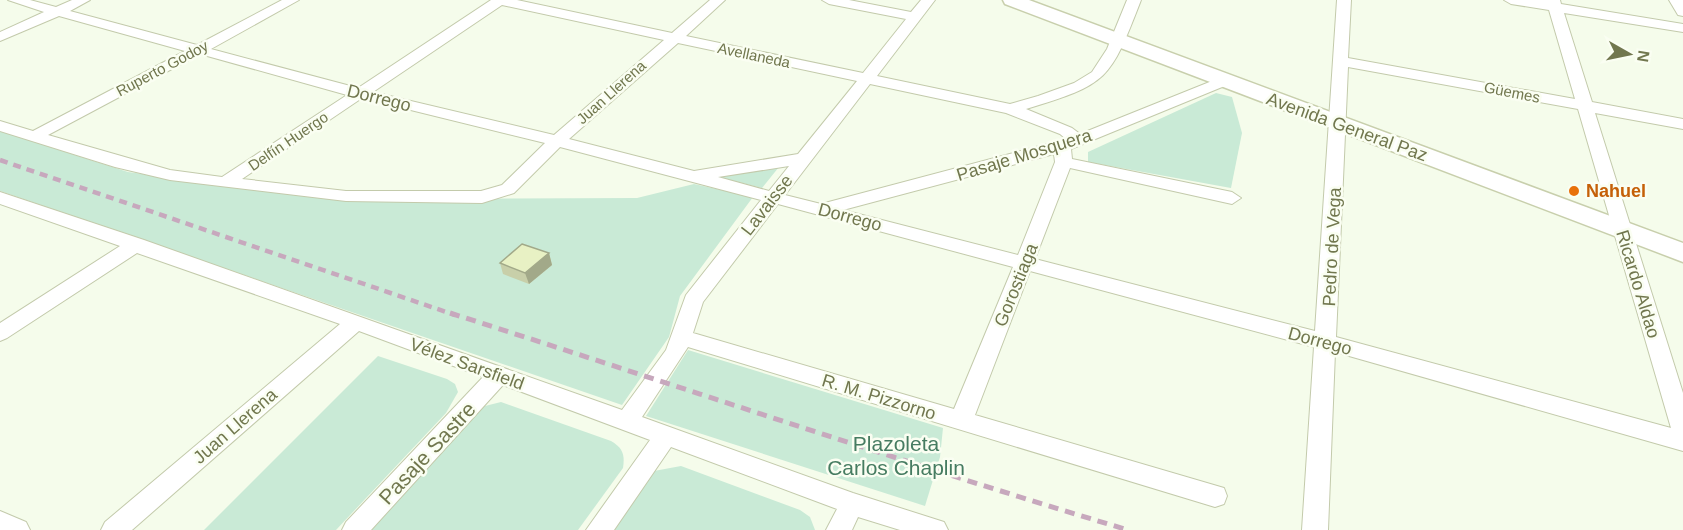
<svg xmlns="http://www.w3.org/2000/svg" width="1683" height="530" font-family="Helvetica,sans-serif">
<style>
.green{fill:#c9ead6}
.lines{fill:none;stroke-linecap:round;stroke-linejoin:round}
.street-casing{stroke:#c3caab;stroke-width:2}
.secondary-casing{stroke:#c8cfac;stroke-width:3}
.street{fill:#fff;fill-rule:evenodd}
.secondary{fill:#fff;fill-rule:evenodd}
.rail-far1{stroke:#c7a8bd;stroke-width:4.5;stroke-dasharray:8 6;stroke-linecap:butt}
.rail{stroke:#c7a8bd;stroke-width:5;stroke-dasharray:10 7;stroke-linecap:butt}
.wall{fill:#c8cfa9}
.shaded-wall{fill:#a2a989}
.building{fill:#e8f1c4;stroke:#a2a989;stroke-width:1.5}
.food-dot{fill:#e8710a;stroke:#fafef2;stroke-width:2}
.labels{text-anchor:middle;dominant-baseline:central;stroke-width:5;stroke-linejoin:round;paint-order:stroke}
.far-street-label{font-size:15px;fill:#71774e;stroke:#fafef2}
.street-label{font-size:18px;fill:#71774e;stroke:#fafef2}
.food-label{font-size:18px;font-weight:bold;fill:#c56008;stroke:#fafef2;text-anchor:start}
.near-park-label{font-size:21px;fill:#467c61;stroke:#fafef2}
.near-street-label{font-size:21px;fill:#71774e;stroke:#fafef2}
</style>
<rect width="100%" height="100%" fill="#f5fceb"/>
<g class="green">
<polygon points="1216,93 1232,97 1242,133 1231,188 1088,162 1088,152"/>
<polygon points="0,131 128,172 331,199 637,198 694,184 753,197 680,296 669,337 622,405 0,191"/>
<polygon points="779,167 762,188 719,177"/>
<polygon points="688,350 943,428 940,457 925,506 646,416"/>
<polygon points="378,356 447,379 455,384 458,392 446,413 336,530 204,530"/>
<path d="M501,402L611,441C623,448 625,455 623,468L578,530H363L477,408Z"/>
<polygon points="681,466 800,510 810,517 815,530 609,530 654,471"/>
</g>
<g class="lines">
<defs>
<g id="street">
<path d="M8,0H30L56,7L72,0H90L70,11L197,45L282,0H299L211,49L358,88L491,0H517L672,33L710,0H725L686,36L863,73L906,19L829,4L822,0H849L911,12L921,0H935L877,76L1010,104L1038,96L1074,83L1092,72L1107,49L1127,0H1141C1110,80 1109,84 1026,109L1072,128L1080,134L1217,79H1227L1230,82L1227,85L1071,149L1072,159L1232,192L1241,198L1232,204L1070,168L1035,259L1315,331L1337,0H1351L1348,58L1575,99L1549,10L1511,4L1504,0H1560L1561,4L1683,24V32L1564,13L1592,102L1683,119V129L1595,113L1683,393V451L1335,352L1328,530H1302L1314,347L1030,271L975,415L1224,488L1227,496L1224,504L1215,507L688,347L642,417L853,493L944,522L948,530H900L858,517L852,530H826L837,509L671,447L614,530H586L650,440L503,385L371,530H342L346,522L483,377L359,331L132,530H101L105,522L340,324L137,253L7,338L0,341V323L120,246L0,204V192L144,240L622,410L666,350L686,295L761,200L560,147L514,193L482,203L346,201L170,180L115,167L0,131V121L33,131L185,51L59,16L0,41V32L44,12ZM502,5L664,40L554,135L373,92ZM678,43L857,81L798,154L694,171L569,139ZM200,54L347,95L222,177L170,170L48,135ZM1348,67L1578,109L1671,428L1336,337ZM870,84L1006,113L1060,134L1066,139L821,204L785,195ZM362,98L545,143L502,185L481,191H346L242,179ZM1054,154L1055,162L1018,255L843,210ZM789,166L769,191L718,177ZM778,204L1013,267L954,409L693,333L703,302Z"/>
<polygon points="1669,0 1683,0 1683,16 1678,15"/>
<polygon points="0,511 26,522 30,530 0,530"/>
</g>
<polygon id="secondary" points="1003,0 1029,0 1683,243 1683,262 1005,4"/>
</defs>
<use href="#street" class="street-casing"/>
<use href="#secondary" class="secondary-casing"/>
<use href="#street" class="street"/>
<use href="#secondary" class="secondary"/>
<polyline class="rail-far1" points="0,160 455,315"/>
<path class="rail" d="M450,313C676,385 901,462 1128,530"/>
</g>
<polygon class="wall" points="549,253 552,265 529,284 503,274 500,263"/>
<polygon class="shaded-wall" points="549,253 552,265 529,284 525,273"/>
<polygon class="building" points="522,244 549,253 525,273 500,263"/>
<circle class="food-dot" cx="1574" cy="191" r="6"/>
<g class="labels">
<g class="far-street-label">
<text transform="translate(754 55) rotate(12)">Avellaneda</text>
<text transform="translate(162 68) rotate(-28)">Ruperto Godoy</text>
<text transform="translate(611 92) rotate(-42)">Juan Llerena</text>
<text transform="translate(1512 92) rotate(11)">Güemes</text>
<text transform="translate(288 141) rotate(-34)">Delfín Huergo</text>
</g>
<g class="street-label">
<text transform="translate(379 98) rotate(14)">Dorrego</text>
<text transform="translate(1347 127) rotate(20)">Avenida General Paz</text>
<text transform="translate(1024 155) rotate(-17)">Pasaje Mosquera</text>
<text transform="translate(767 205) rotate(-52)">Lavaisse</text>
<text transform="translate(850 217) rotate(15)">Dorrego</text>
<text transform="translate(1332 247) rotate(-87)">Pedro de Vega</text>
<text transform="translate(1638 284) rotate(73)">Ricardo Aldao</text>
<text transform="translate(1016 285) rotate(-68)">Gorostiaga</text>
<text transform="translate(1320 341) rotate(15)">Dorrego</text>
<text transform="translate(467 364) rotate(20)">Vélez Sarsfield</text>
<text transform="translate(879 397) rotate(17)">R. M. Pizzorno</text>
<text transform="translate(235 426) rotate(-41)">Juan Llerena</text>
</g>
<g class="food-label">
<text x="1586" y="191">Nahuel</text>
</g>
<g class="near-park-label">
<text x="896" y="443">Plazoleta<tspan x="896" dy="24">Carlos Chaplin</tspan></text>
</g>
<g class="near-street-label">
<text transform="translate(427 453) rotate(-47)">Pasaje Sastre</text>
</g>
</g>
<g transform="translate(1629 54) rotate(99)" stroke="#fafef2" stroke-width="4.5" paint-order="stroke">
<path d="M0-4.5L10 22L0 15L-10 22Z" fill="#71774e"/>
<text y="-9" font-size="16" font-weight="bold" text-anchor="middle" fill="#71774e">N</text>
</g>
</svg>
